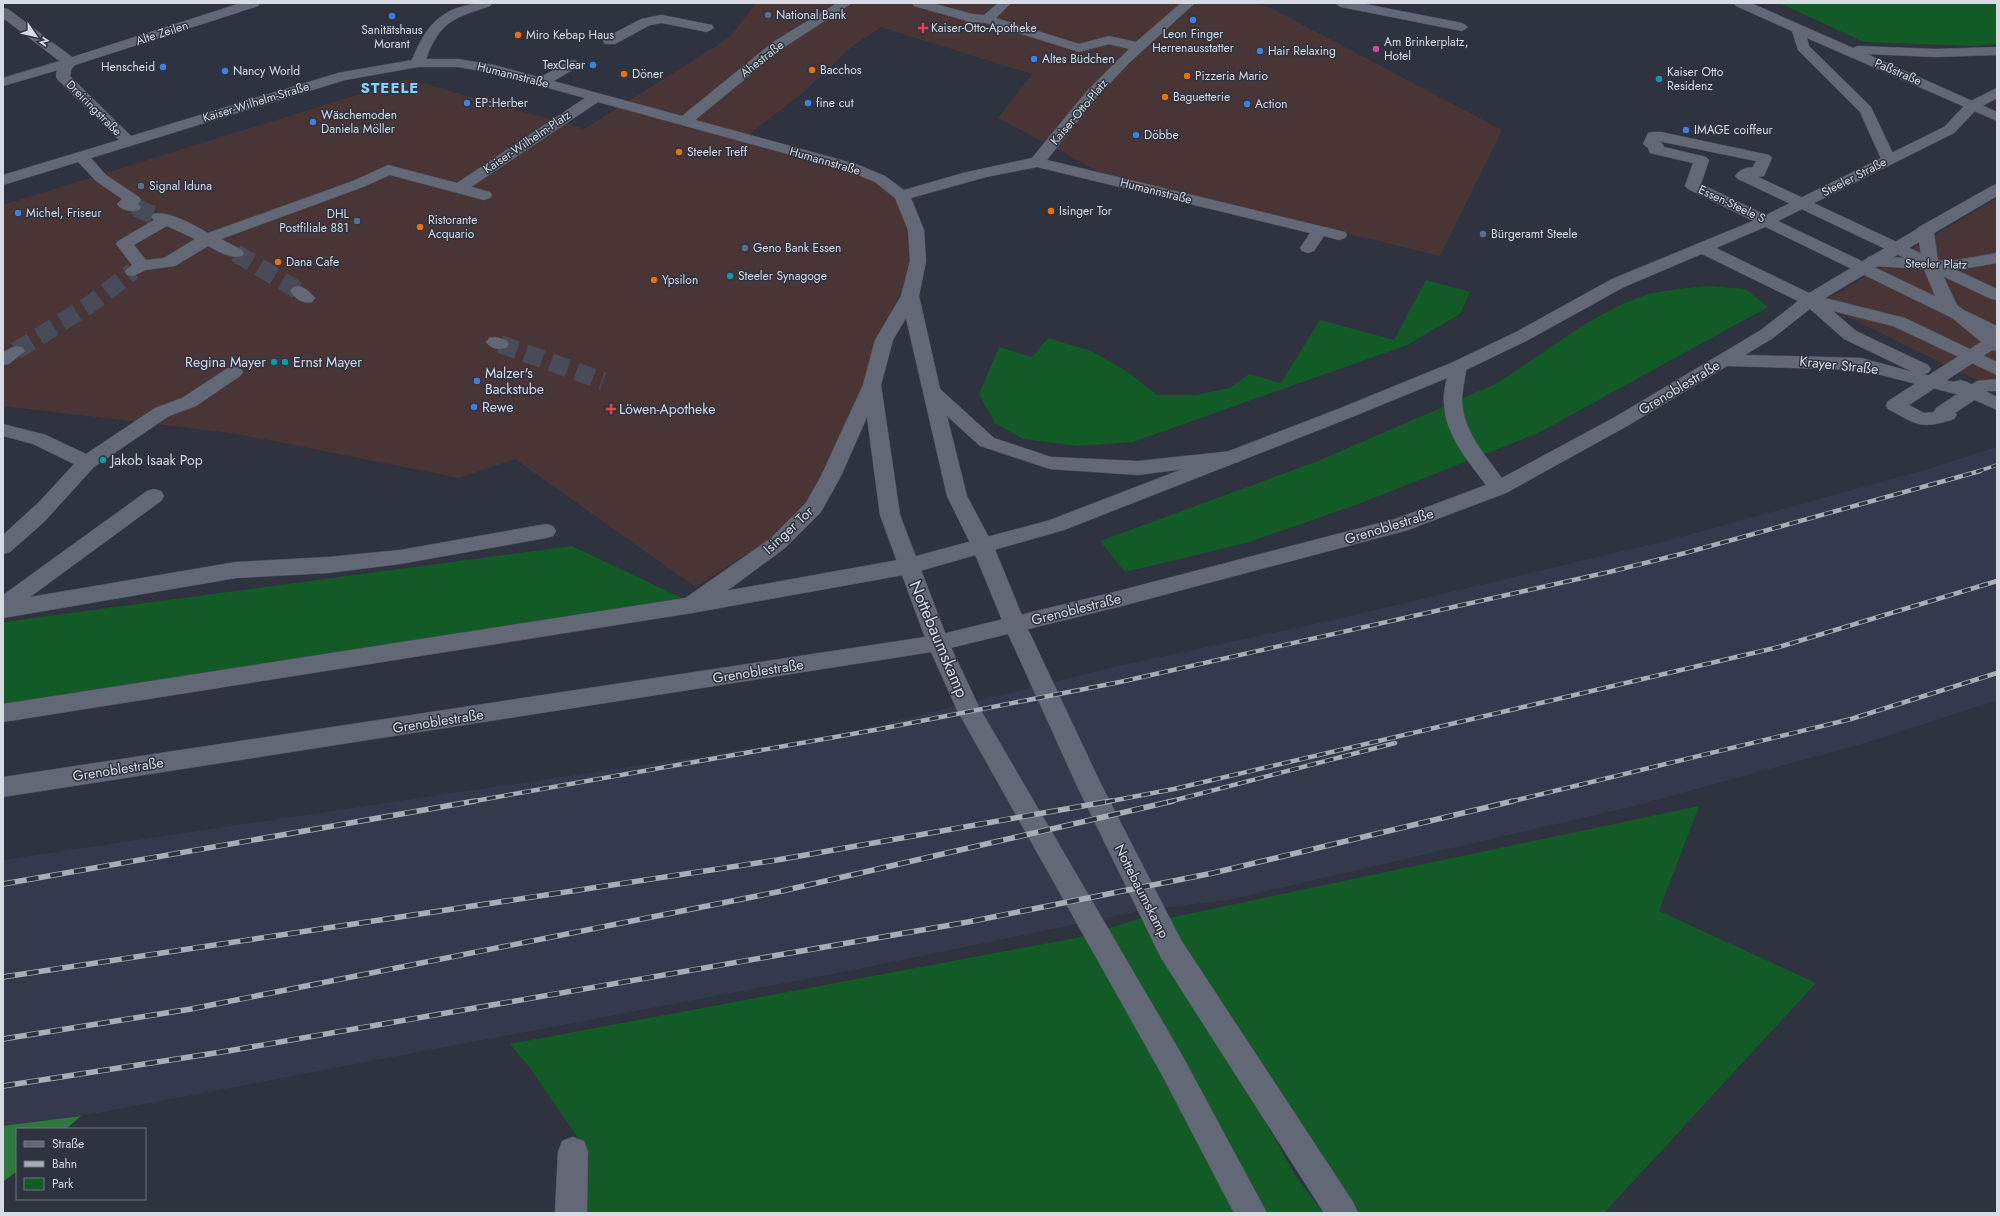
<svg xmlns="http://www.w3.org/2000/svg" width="2000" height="1216" font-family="Jost,sans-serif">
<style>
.commercial{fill:#493535}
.built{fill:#343a4c}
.green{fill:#125b26}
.forest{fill:#2d783d}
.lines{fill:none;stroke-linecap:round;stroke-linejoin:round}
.street-tunnel-far1{stroke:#484c58;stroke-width:14;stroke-dasharray:14 7;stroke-linecap:butt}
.street-tunnel{stroke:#484c58;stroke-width:18;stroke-dasharray:18 9;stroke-linecap:butt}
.lane-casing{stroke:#4d505b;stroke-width:1}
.street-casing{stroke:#4d505b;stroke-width:1}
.secondary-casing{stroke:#4d505b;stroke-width:1}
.lane{fill:#636876;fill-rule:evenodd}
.street{fill:#636876;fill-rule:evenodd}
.secondary{fill:#636876;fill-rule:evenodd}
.rail-far2-casing{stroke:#a9adb6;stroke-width:3.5}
.rail-far1-casing{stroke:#a9adb6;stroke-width:4.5}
.rail-casing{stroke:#a9adb6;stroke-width:5.5}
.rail-far2{stroke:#2e333f;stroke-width:2.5;stroke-dasharray:8;stroke-linecap:butt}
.rail-far1{stroke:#2e333f;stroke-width:3;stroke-dasharray:9;stroke-linecap:butt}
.rail{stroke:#2e333f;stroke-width:4;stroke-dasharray:12;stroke-linecap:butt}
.service-dot{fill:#5c6f8a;stroke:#2e333f;stroke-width:1.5}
.shop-dot{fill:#3f7fe0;stroke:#2e333f;stroke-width:1.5}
.health-dot{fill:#e0444e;stroke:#2e333f;stroke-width:1.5}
.food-dot{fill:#e8710a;stroke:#2e333f;stroke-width:1.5}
.hotel-dot{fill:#d1479c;stroke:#2e333f;stroke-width:1.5}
.culture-dot{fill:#0f9aa8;stroke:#2e333f;stroke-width:1.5}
.labels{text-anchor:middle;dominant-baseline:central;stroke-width:3;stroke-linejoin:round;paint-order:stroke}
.far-poi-label{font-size:12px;fill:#d8dbe3;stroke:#2e333f;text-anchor:start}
.far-street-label{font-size:12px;fill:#d8dbe3;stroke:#2e333f}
.poi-label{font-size:14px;fill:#d8dbe3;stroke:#2e333f;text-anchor:start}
.street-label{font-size:14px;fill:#d8dbe3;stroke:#2e333f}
.far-district-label{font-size:15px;font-weight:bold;letter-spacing:1px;fill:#82d1fe;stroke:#2e333f}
.near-street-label{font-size:17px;fill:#d8dbe3;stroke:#2e333f}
</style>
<rect width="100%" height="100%" fill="#2e333f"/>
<g class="commercial">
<polygon points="756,3 1252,3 1271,8 1502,130 1440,256 1105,175 998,118 1032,74 881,27 850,48 803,93 740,141 844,170 877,182 897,199 906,228 911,262 901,293 875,340 867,380 806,505 769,540 695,587 515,459 459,478 232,433 3,406 3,205 408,79 584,129 730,37"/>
<polygon points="1997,198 1997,390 1815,301 1837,294"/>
</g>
<polygon class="built" points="1997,447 1997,700 1872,741 1630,807 1228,900 1144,910 853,970 81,1116 3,1129 3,860 830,737 1118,666 1342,618 1673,539 1925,470"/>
<g class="green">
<polygon points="1779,3 1997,3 1997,44 1974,46 1864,42"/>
<polygon points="1426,280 1470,292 1460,314 1407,345 1133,442 1079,446 1023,439 995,423 979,394 999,347 1032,357 1048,338 1091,351 1126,371 1157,395 1196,395 1230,388 1249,374 1281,383 1320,320 1394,340"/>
<polygon points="1710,286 1745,289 1768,307 1538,433 1361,503 1246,543 1125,572 1100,541 1318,461 1498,383 1585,324 1622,304 1648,294 1677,289"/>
<polygon points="572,546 688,601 3,711 3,622"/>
<polygon points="1699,806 1659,911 1816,983 1604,1213 1342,1213 1164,919"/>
<polygon points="1149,916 1298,1180 1324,1213 587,1213 589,1154 530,1068 510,1044 1081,937"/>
</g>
<polygon class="forest" points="81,1116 66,1129 17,1129 17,1171 3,1182 3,1126"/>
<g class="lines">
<polyline class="street-tunnel-far1" points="133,207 139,209"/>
<g class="street-tunnel">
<polyline points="136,208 159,217"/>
<polyline points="236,253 299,291"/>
<polyline points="500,344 603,381"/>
<polyline points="16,351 92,303 133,271"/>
</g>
<defs>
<g id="lane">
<polygon points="1335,3 1360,3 1462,23 1468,27 1462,31 1341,7"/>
<polygon points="662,15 712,25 714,28 707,32 662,23 650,25 615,44 605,44 603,41 605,38 641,19"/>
<polygon points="70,58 75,59 77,62 75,65 3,86 3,78"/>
<polygon points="572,60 577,61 579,64 577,67 547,85 537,85 535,82 537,79"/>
<polygon points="1997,253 1997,263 1951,271 1874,266 1868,265 1866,261 1868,257 1874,256 1951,261"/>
<polygon points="154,489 161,491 164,496 161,501 30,597 236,562 328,557 400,550 546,524 553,526 556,531 553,536 546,538 400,564 328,573 236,578 3,618 3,595 147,491"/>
</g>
<g id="street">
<path d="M241,3H260L258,6L75,65L71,70L70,76L131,136L338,73L412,60C428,19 448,3 492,3L490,6C454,18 440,21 426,59H458L494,65L682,116L773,42L837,3H852L783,48L695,120L856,164L885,176L904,190L963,173L1032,158L1086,92L1129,49L1109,44L1079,52L986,23L971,22L914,6L912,3H932L972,14L984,15L998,3H1011L996,18L1079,44L1109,36L1136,42L1181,3H1195L1129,63L1096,98L1047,160L1345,232L1347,235L1345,238L1339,240L1324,236L1314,251L1308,253L1302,251L1300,248L1310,233L1037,167L986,177L911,198L924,230L926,261L919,296L940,389L994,438L1051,457L1138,461L1232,451L1239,452L1242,457L1239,462L1232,463L1138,475L1050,469L980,446L947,416L967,496L994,547L1026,625L1101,784L1181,940L1353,1202L1358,1213H1324L1161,958L1077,786L1004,625L972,547L947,496L906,318L893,340L881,385L900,515L949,643L979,707L1182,1055L1267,1213H1234L1162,1075L957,710L927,643L880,515L867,417L841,476L821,512L785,548L700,611L692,613L684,611L681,605L684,599L771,538L806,503L821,476L863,385L875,340L901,296L910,261L908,230L895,198L875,182L846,170L598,102L471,187L490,192L492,195L490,198L484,200L390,175L363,187L221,239L242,250L244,253L242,256C230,259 218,251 208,246L175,266L146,270L133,276L127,275L125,271L132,265L116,244L118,241L154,220L151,217L153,214C168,210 196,226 208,233L353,181L388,165L457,183L585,98L493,73L458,67H418L345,80L91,158L106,175L139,197L141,200L138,204L141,207L139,210C131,212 122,211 117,204L122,199L96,181L78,162L3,185V175L119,140L58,80L56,77L57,69L62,63L3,18V8L8,9L72,57ZM167,226L195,239L164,258L146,260L134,245Z"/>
<polygon points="1734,3 1751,3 1853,48 1858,46 1936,49 1997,47 1997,55 1936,57 1867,54 1997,112 1997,121 1807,38 1809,46 1871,107 1896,160 1893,163 1883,163 1860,112 1798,50 1792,31 1736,6"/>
<path d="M1653,132H1661L1769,155L1772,158L1764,176L1758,177L1997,289V300L1991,299L1738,179L1735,176C1739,170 1747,167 1753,167L1756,161L1658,141L1662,143L1664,147L1706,157L1709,160L1701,184L1997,326V347L1909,405L1924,413L1934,412L1936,408L1977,381L1997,379V391H1988L1955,413L1957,415L1954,419C1920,430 1918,425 1888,409L1886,405L1888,401L1984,340L1983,333L1688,189L1685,186L1693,163L1650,153L1648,148L1643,144L1648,133Z"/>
<path d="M299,286C306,288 310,292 315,298L312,302C302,304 296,299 290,291L293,287Z"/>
<path d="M495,337L506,340L509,344L506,348C499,350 491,349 486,342L489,338Z"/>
<polygon points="16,346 22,347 25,351 9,364 3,365 3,352"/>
<polygon points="234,366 240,368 243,372 240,376 196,406 169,416 94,467 44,522 10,552 3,554 3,535 40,501 74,464 33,444 3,436 3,424 46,435 86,454 155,408 182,398 228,368"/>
<polygon points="573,1137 584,1141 588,1152 587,1213 555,1213 558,1152 562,1141"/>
</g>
<path id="secondary" d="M1997,88V98L1977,109L1954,133L1772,224L1716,248L1809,293L1917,229L1919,227L1992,186L1997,184V196L1934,233L1939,267L1957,305L1997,337V351L1991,350L1940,308L1923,267L1919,242L1825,298L1905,318L1997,362V375L1893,326L1833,311L1856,331L1928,365L1931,369L1928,373L1923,374L1953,382L1960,380L1967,382L1997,397V410L1968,397L1861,370L1727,366L1629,425L1506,493L1408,530L1118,607L938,651L3,797V777L938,635L1118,591L1395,519L1486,485C1468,461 1445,435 1444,403C1443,395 1445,386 1447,378L1352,417L1064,530L909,574L692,613L3,722V704L692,597L909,558L1050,520L1338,409L1451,363L1516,332L1612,279L1760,218L1944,127L1967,103ZM1702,254L1798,301L1761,330L1615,417L1502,478C1485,455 1463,431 1462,401C1462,391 1465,380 1466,370L1528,340L1624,287ZM1810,309L1844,339L1913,372L1861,358L1745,355L1773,338Z"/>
</defs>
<use href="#lane" class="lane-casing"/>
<use href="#street" class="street-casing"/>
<use href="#secondary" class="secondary-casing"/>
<use href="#lane" class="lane"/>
<use href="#street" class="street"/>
<use href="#secondary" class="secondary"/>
<defs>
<polyline id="rail-far2" points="1976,472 1997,465"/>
<g id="rail-far1">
<polyline points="469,802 880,729 1120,682 1609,572 1685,553 1980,471"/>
<polyline points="1106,802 1174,789 1779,647 1997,581"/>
<polyline points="1168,802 1395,743"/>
<polyline points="1509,802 1851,719 1997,673"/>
</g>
<g id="rail">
<polyline points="3,884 475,801"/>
<polyline points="3,977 777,860 1111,801"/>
<polyline points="3,1039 191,1009 782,891 1173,801"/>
<polyline points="3,1086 228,1051 968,922 1213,873 1513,801"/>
</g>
</defs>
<use href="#rail-far2" class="rail-far2-casing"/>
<use href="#rail-far1" class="rail-far1-casing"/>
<use href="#rail" class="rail-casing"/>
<use href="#rail-far2" class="rail-far2"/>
<use href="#rail-far1" class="rail-far1"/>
<use href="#rail" class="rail"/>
</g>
<g class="service-dot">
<circle cx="768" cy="15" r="4"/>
<circle cx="141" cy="186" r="4"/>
<circle cx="357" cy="221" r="4"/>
<circle cx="1483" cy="234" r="4"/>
<circle cx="745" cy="248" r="4"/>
</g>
<g class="shop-dot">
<circle cx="392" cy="16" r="4"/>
<circle cx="1193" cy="20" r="4"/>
<circle cx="1260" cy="51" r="4"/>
<circle cx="1034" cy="59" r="4"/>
<circle cx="593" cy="65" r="4"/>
<circle cx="163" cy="67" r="4"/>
<circle cx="225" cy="71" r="4"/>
<circle cx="467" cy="103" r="4"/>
<circle cx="808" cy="103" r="4"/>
<circle cx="1247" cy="104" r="4"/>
<circle cx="313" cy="122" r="4"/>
<circle cx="1686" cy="130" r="4"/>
<circle cx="1136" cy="135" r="4"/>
<circle cx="18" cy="213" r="4"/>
<circle cx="477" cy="381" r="4"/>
<circle cx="474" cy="407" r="4"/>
</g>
<g class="health-dot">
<path d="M921 22h4v4h4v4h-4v4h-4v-4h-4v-4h4z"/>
<path d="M609 403h4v4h4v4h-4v4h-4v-4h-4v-4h4z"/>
</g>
<g class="food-dot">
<circle cx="518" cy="35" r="4"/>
<circle cx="812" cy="70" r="4"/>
<circle cx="624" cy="74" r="4"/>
<circle cx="1187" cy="76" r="4"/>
<circle cx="1165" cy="97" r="4"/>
<circle cx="679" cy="152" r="4"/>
<circle cx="1051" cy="211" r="4"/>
<circle cx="420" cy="227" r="4"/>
<circle cx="278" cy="262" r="4"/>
<circle cx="654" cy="280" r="4"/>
</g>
<circle class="hotel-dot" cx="1376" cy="49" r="4"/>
<g class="culture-dot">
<circle cx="1659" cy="79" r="4"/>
<circle cx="730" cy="276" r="4"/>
<circle cx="274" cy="362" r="4"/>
<circle cx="285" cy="362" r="4"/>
<circle cx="103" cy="460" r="4"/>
</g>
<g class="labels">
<g class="far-poi-label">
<text x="776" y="15">National Bank</text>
<text x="931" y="28">Kaiser-Otto-Apotheke</text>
<text x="392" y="30" text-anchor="middle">Sanitätshaus<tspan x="392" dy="14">Morant</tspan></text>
<text x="1193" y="34" text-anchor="middle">Leon Finger<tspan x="1193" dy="14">Herrenausstatter</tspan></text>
<text x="526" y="35">Miro Kebap Haus</text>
<text x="1384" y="42">Am Brinkerplatz,<tspan x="1384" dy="14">Hotel</tspan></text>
<text x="1268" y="51">Hair Relaxing</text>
<text x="1042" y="59">Altes Büdchen</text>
<text x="585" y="65" text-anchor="end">TexClear</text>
<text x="155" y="67" text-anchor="end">Henscheid</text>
<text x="820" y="70">Bacchos</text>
<text x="233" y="71">Nancy World</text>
<text x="1667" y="72">Kaiser Otto<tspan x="1667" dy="14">Residenz</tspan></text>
<text x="632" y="74">Döner</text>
<text x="1195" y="76">Pizzeria Mario</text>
<text x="1173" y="97">Baguetterie</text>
<text x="475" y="103">EP:Herber</text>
<text x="816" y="103">fine cut</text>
<text x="1255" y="104">Action</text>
<text x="321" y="115">Wäschemoden<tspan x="321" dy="14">Daniela Möller</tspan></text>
<text x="1694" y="130">IMAGE coiffeur</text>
<text x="1144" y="135">Döbbe</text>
<text x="687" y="152">Steeler Treff</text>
<text x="149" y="186">Signal Iduna</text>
<text x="1059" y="211">Isinger Tor</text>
<text x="26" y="213">Michel, Friseur</text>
<text x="349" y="214" text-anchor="end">DHL<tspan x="349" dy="14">Postfiliale 881</tspan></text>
<text x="428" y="220">Ristorante<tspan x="428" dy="14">Acquario</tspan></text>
<text x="1491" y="234">Bürgeramt Steele</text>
<text x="753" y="248">Geno Bank Essen</text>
<text x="286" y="262">Dana Cafe</text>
<text x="738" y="276">Steeler Synagoge</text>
<text x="662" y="280">Ypsilon</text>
</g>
<g class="far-street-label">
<text transform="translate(162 33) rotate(-18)">Alte Zeilen</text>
<text transform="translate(762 59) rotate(-38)">Ahestraße</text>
<text transform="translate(1898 72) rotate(23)">Paßstraße</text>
<text transform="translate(513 75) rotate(14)">Humannstraße</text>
<text transform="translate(256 102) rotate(-17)">Kaiser-Wilhelm-Straße</text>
<text transform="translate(94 108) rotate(45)">Dreiringstraße</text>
<text transform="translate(1079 112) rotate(-50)">Kaiser-Otto-Platz</text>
<text transform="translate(527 142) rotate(-34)">Kaiser-Wilhelm-Platz</text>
<text transform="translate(825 161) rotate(16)">Humannstraße</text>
<text transform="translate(1854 177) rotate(-27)">Steeler Straße</text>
<text transform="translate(1156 191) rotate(14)">Humannstraße</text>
<text transform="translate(1732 204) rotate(25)">Essen-Steele S</text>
<text transform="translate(1936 264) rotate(1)">Steeler Platz</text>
</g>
<g class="poi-label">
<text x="266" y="362" text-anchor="end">Regina Mayer</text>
<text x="293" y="362">Ernst Mayer</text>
<text x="485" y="373">Malzer's<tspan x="485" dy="16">Backstube</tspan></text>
<text x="482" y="407">Rewe</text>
<text x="619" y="409">Löwen-Apotheke</text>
<text x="111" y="460">Jakob Isaak Pop</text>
</g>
<g class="street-label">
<text transform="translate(1839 365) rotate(6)">Krayer Straße</text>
<text transform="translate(1679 387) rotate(-31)">Grenoblestraße</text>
<text transform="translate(1389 526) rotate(-17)">Grenoblestraße</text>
<text transform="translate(788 530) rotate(-43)">Isinger Tor</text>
<text transform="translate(1076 609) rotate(-14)">Grenoblestraße</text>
<text transform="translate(758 671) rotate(-9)">Grenoblestraße</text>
<text transform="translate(438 721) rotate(-9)">Grenoblestraße</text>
<text transform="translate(118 769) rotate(-9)">Grenoblestraße</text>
<text transform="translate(1142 891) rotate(63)">Nottebaumskamp</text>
</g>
<g class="far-district-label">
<text x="390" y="88">STEELE</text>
</g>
<g class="near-street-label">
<text transform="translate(939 639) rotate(67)">Nottebaumskamp</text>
</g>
</g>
<rect width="2000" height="1216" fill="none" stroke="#d8dbe3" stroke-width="8"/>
<rect x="16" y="1128" width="130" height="72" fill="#2e333f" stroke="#727681"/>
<rect x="24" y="1141" width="20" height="6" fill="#636876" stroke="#727681"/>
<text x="52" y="1148" font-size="12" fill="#d8dbe3">Straße</text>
<rect x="24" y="1161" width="20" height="6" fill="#a9adb6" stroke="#727681"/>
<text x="52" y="1168" font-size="12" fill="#d8dbe3">Bahn</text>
<rect x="24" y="1178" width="20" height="12" fill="#125b26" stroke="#727681"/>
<text x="52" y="1188" font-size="12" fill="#d8dbe3">Park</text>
<g transform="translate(36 36) rotate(124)" stroke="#2e333f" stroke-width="3" paint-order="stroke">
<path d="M0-3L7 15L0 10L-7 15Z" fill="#d8dbe3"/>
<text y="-6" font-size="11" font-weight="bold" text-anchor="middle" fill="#d8dbe3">N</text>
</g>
</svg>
